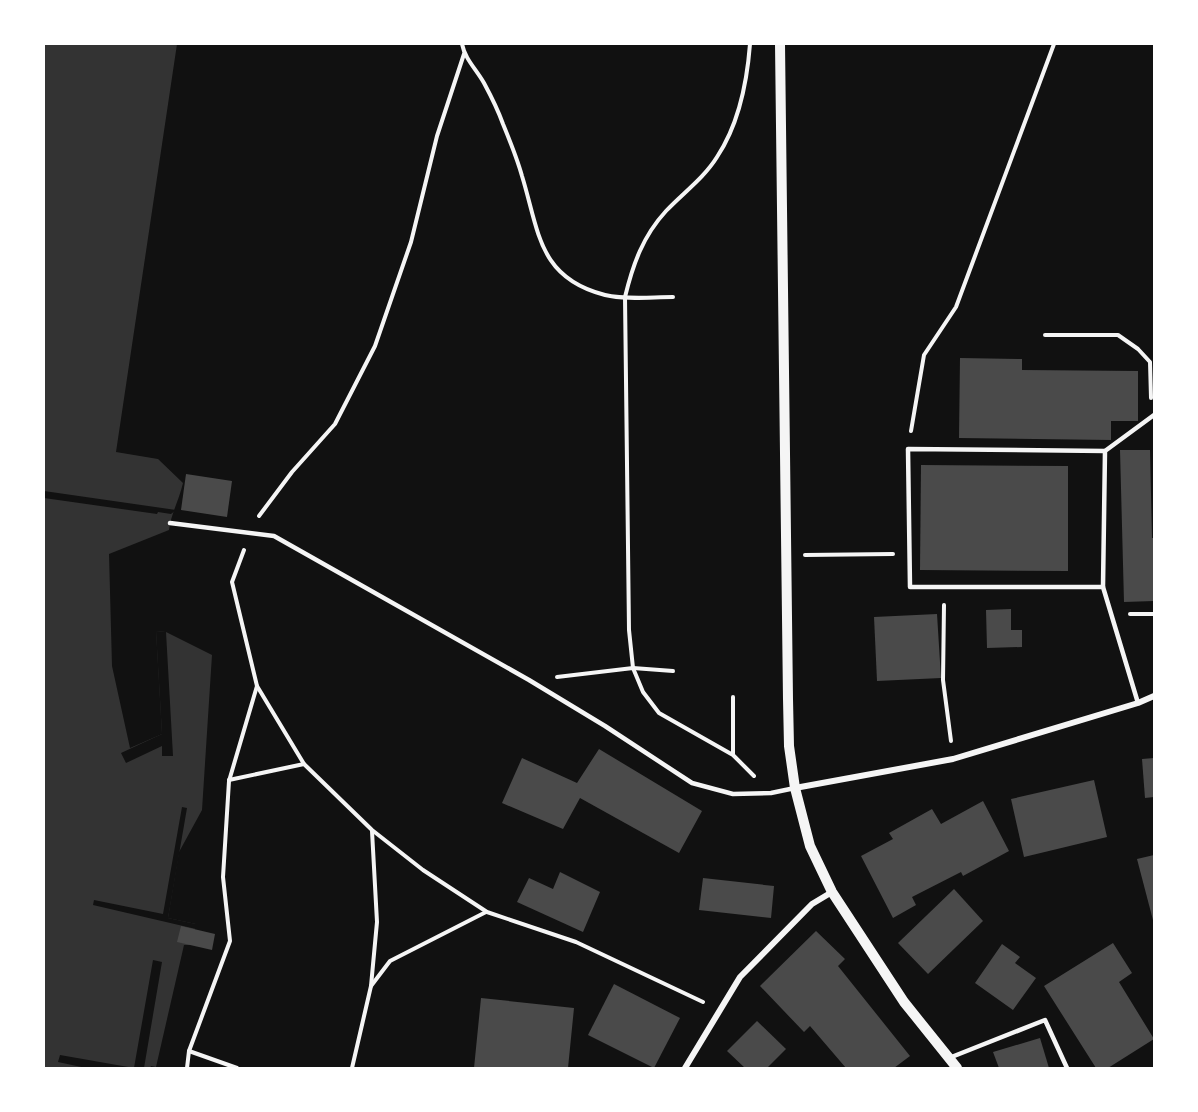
<svg xmlns="http://www.w3.org/2000/svg" width="1198" height="1112" font-family="Figtree,sans-serif">
<style>
.water{fill:#333}
.pier{fill:#111}
.building{fill:#4a4a4a}
.lines{fill:none;stroke-linecap:round;stroke-linejoin:round}
.path{stroke:#f5f5f5;stroke-width:4}
.service{stroke:#f5f5f5;stroke-width:4.5}
.minor{stroke:#f5f5f5;stroke-width:6}
.tertiary{stroke:#f5f5f5;stroke-width:10}
</style>
<rect width="100%" height="100%" fill="#111"/>
<path class="water" d="M44,44H177L116,452L158,459L183,483C179,500 171,514 169,530L109,554L112,666L130,748L162,734L156,631L166,632L212,655L202,810L179,852L168,918L196,924L192,945H184L156,1067L151,1066L150,1068H44Z"/>
<g class="pier">
<polygon points="44,491 176,510 171,514 158,512 157,514 44,498"/>
<polygon points="156,631 166,632 173,756 162,756 162,746 126,763 121,753 162,734"/>
<polygon points="182,807 187,808 168,918 196,924 196,929 93,905 94,900 163,914"/>
<polygon points="153,960 162,962 144,1068 86,1068 58,1062 60,1055 134,1068"/>
</g>
<g class="building">
<polygon points="960,358 1022,359 1022,370 1138,371 1138,421 1111,421 1111,440 959,438"/>
<polygon points="1120,450 1150,450 1152,538 1154,538 1154,601 1124,602"/>
<polygon points="921,465 1068,466 1068,571 920,570"/>
<polygon points="186,474 232,481 227,517 181,510"/>
<polygon points="1011,609 1011,630 1022,630 1022,647 987,648 986,610"/>
<polygon points="937,614 941,678 877,681 874,617"/>
<polygon points="599,749 702,811 679,853 580,798 563,829 502,803 522,758 577,783"/>
<polygon points="1154,758 1154,797 1145,798 1142,759"/>
<polygon points="1094,780 1107,837 1024,857 1011,799"/>
<polygon points="983,801 1009,851 963,876 961,872 912,897 916,905 893,918 861,856 893,839 889,833 932,809 941,824"/>
<polygon points="1154,855 1154,924 1137,859"/>
<polygon points="560,872 600,892 583,932 517,902 529,878 553,889"/>
<polygon points="703,878 774,886 771,918 699,910"/>
<polygon points="954,889 983,921 928,974 898,943"/>
<polygon points="181,926 215,934 212,950 177,942"/>
<polygon points="816,931 845,959 838,966 910,1056 894,1068 846,1068 810,1026 804,1032 760,986"/>
<polygon points="1113,943 1132,973 1119,982 1154,1039 1108,1068 1096,1068 1044,986"/>
<polygon points="1002,944 1020,957 1015,963 1036,978 1013,1010 975,983"/>
<polygon points="614,984 680,1018 654,1068 588,1035"/>
<polygon points="481,998 574,1008 568,1068 474,1068"/>
<polygon points="757,1021 786,1049 767,1068 745,1068 727,1051"/>
<polygon points="1040,1038 1049,1068 999,1068 993,1052"/>
</g>
<g class="lines">
<g class="path">
<path d="M462,44C465,59 476,69 484,83C491,96 498,110 503,124C510,141 517,158 522,176C539,231 538,278 605,295C626,300 651,297 673,297"/>
<path d="M750,44C747,83 739,124 717,157C704,178 683,193 666,211C643,236 633,264 625,297L629,630L633,668L643,692L659,713L733,755L754,776"/>
<polyline points="1045,335 1118,335 1138,349 1150,362 1151,398"/>
<polyline points="911,431 924,355 956,307 1054,44"/>
<polyline points="259,516 292,472 335,424 375,346 411,242 437,136 464,54"/>
<polyline points="805,555 893,554"/>
<polyline points="944,605 943,680 951,741"/>
<polyline points="1130,614 1154,614"/>
<polyline points="557,677 633,668 673,671"/>
<polyline points="257,686 304,764 372,830 423,870 487,912 576,942 703,1002"/>
<polyline points="733,754 733,697"/>
<polyline points="229,780 304,764"/>
<polyline points="371,986 390,961 486,912"/>
<polyline points="187,1068 189,1051"/>
<polyline points="237,1068 189,1051 230,941 223,877 229,781 257,686 232,582 244,550"/>
<polyline points="352,1068 371,986 377,922 372,831"/>
</g>
<g class="service">
<polyline points="1105,451 908,449 910,587 1103,587 1138,703"/>
<polyline points="170,523 274,536 529,680 605,726 692,783 733,794 771,793 795,788"/>
<polyline points="1103,587 1105,451 1154,415"/>
<polyline points="949,1058 1045,1020 1067,1068"/>
</g>
<g class="minor">
<polyline points="795,788 953,759 1138,703 1154,696"/>
<polyline points="685,1068 740,977 812,904 832,892"/>
</g>
<polyline class="tertiary" points="780,44 788,699 789,746 795,788 810,846 832,892 904,1002 957,1068"/>
</g>
<rect width="1198" height="1112" fill="none" stroke="#ffffff" stroke-width="90"/>
</svg>
